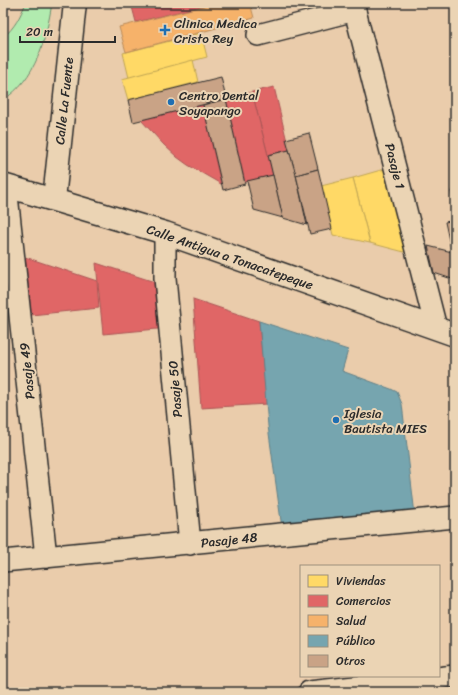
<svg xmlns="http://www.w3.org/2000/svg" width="458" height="695" font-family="Sriracha,sans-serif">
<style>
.green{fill:#b1ebaf;stroke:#6e8b6d}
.homes{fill:#ffd966;stroke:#bfa554}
.shops{fill:#e06666;stroke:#aa5454}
.health{fill:#f6b26b;stroke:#b98a58}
.public{fill:#76a5af;stroke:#608087}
.building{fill:#c9a386;stroke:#2b2b2b}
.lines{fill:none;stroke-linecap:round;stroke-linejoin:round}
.pedestrian-casing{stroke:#2b2b2b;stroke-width:24}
.tertiary-casing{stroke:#2b2b2b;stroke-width:25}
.secondary-casing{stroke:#2b2b2b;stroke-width:25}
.pedestrian{stroke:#ebd4b4;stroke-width:21}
.tertiary{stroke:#ebd4b4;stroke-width:22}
.secondary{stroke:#ebd4b4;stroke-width:22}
.poi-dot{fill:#1f6fb2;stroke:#ebd4b4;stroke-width:1.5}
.labels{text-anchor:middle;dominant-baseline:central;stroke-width:4;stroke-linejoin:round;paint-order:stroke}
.poi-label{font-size:13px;fill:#2b2b2b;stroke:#ebd4b4;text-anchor:start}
.street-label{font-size:13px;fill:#2b2b2b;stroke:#ebd4b4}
</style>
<rect width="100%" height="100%" fill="#eaccab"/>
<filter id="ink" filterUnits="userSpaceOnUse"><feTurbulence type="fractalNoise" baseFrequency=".025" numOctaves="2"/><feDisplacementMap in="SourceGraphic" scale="8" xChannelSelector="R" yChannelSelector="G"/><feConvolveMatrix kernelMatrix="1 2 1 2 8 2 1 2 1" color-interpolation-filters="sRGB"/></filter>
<g filter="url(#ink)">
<path class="green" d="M26,3H52C46,40 36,79 3,100V66L8,63L3,55V37C15,28 20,16 26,3Z"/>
<g class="homes">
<polygon points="201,33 207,57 129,78 123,53"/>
<polygon points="193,60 198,82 128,100 122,79"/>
<polygon points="388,168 408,253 370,243 353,178"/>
<polygon points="353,178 370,243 333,235 321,186"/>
</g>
<g class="shops">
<polygon points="131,3 216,3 136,22"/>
<polygon points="274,87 289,150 268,155 252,92"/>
<polygon points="252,92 273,175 245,182 226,99"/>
<polygon points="203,105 221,184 188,165 177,157 164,145 141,120"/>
<polygon points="3,239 8,293 3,294"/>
<polygon points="25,257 97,281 99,308 31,315"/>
<polygon points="96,263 164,285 168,328 103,334"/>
<polygon points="193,299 259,321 267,404 201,408"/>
</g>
<polygon class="health" points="216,3 250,3 254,18 126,52 119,27"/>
<polygon class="public" points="259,321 348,350 342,371 391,389 397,392 402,404 415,515 282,528 268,426"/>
<g class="building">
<polygon points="221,77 226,99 133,122 128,100"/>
<polygon points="226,99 245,184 223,190 203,105"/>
<polygon points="309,133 318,169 296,175 286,139"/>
<polygon points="289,150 296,175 307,225 283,218 268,155"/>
<polygon points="318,169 332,229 310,234 296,175"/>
<polygon points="273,175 283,218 254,210 247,181"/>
<polygon points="455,190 455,208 451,191"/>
<polygon points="455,220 455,259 453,259 445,222"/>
<polygon points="428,246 452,252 453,259 455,259 455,280 434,273"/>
</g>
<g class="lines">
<defs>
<g id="pedestrian">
<polyline points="353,3 436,328"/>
<polyline points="258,35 355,10"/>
<polyline points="6,186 46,557"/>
<polyline points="165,233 165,278 190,544"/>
<polyline points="3,561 455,517"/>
<polyline points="309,692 455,676"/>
</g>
<polyline id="tertiary" points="54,199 75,3"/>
<polyline id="secondary" points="3,185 165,233 455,335"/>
</defs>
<use href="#pedestrian" class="pedestrian-casing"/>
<use href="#tertiary" class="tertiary-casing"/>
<use href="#secondary" class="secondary-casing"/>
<use href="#pedestrian" class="pedestrian"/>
<use href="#tertiary" class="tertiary"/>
<use href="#secondary" class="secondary"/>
</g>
</g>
<g class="poi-dot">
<path d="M163 24h4v4h4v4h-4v4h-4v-4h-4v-4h4z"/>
<circle cx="171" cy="102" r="4"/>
<circle cx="336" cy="420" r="4"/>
</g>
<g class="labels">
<g class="poi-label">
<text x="174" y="23">Clinica Medica<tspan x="174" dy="15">Cristo Rey</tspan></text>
<text x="179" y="95">Centro Dental<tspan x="179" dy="15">Soyapango</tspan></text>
<text x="344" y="413">Iglesia<tspan x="344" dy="15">Bautista MIES</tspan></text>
</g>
<g class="street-label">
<text transform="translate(64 101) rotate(-84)">Calle La Fuente</text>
<text transform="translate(395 166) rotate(76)">Pasaje 1</text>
<text transform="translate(230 257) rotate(19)">Calle Antigua a Tonacatepeque</text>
<text transform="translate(27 371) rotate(-96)">Pasaje 49</text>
<text transform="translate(175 389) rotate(-95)">Pasaje 50</text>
<text transform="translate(229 540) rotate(-6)">Pasaje 48</text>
</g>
</g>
<rect width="458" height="695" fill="none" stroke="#ebd4b4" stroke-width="16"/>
<rect x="8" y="8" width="442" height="679" fill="none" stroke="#2b2b2b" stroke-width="1.5" filter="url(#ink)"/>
<rect x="300" y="565" width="140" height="112" fill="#ebd4b4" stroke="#9e907d"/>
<rect x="308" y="575" width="20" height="12" fill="#ffd966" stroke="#9e907d"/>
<text x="336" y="585" font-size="12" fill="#2b2b2b">Viviendas</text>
<rect x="308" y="595" width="20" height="12" fill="#e06666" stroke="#9e907d"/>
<text x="336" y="605" font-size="12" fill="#2b2b2b">Comercios</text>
<rect x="308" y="615" width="20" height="12" fill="#f6b26b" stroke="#9e907d"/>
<text x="336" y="625" font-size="12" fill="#2b2b2b">Salud</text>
<rect x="308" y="635" width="20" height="12" fill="#76a5af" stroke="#9e907d"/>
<text x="336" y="645" font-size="12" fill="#2b2b2b">Público</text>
<rect x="308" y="655" width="20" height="12" fill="#c9a386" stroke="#9e907d"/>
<text x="336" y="665" font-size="12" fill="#2b2b2b">Otros</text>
<path d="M20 36v6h95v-6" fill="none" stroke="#2b2b2b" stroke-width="2"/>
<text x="26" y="36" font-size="12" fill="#2b2b2b" stroke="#ebd4b4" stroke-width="3" paint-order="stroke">20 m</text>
</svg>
